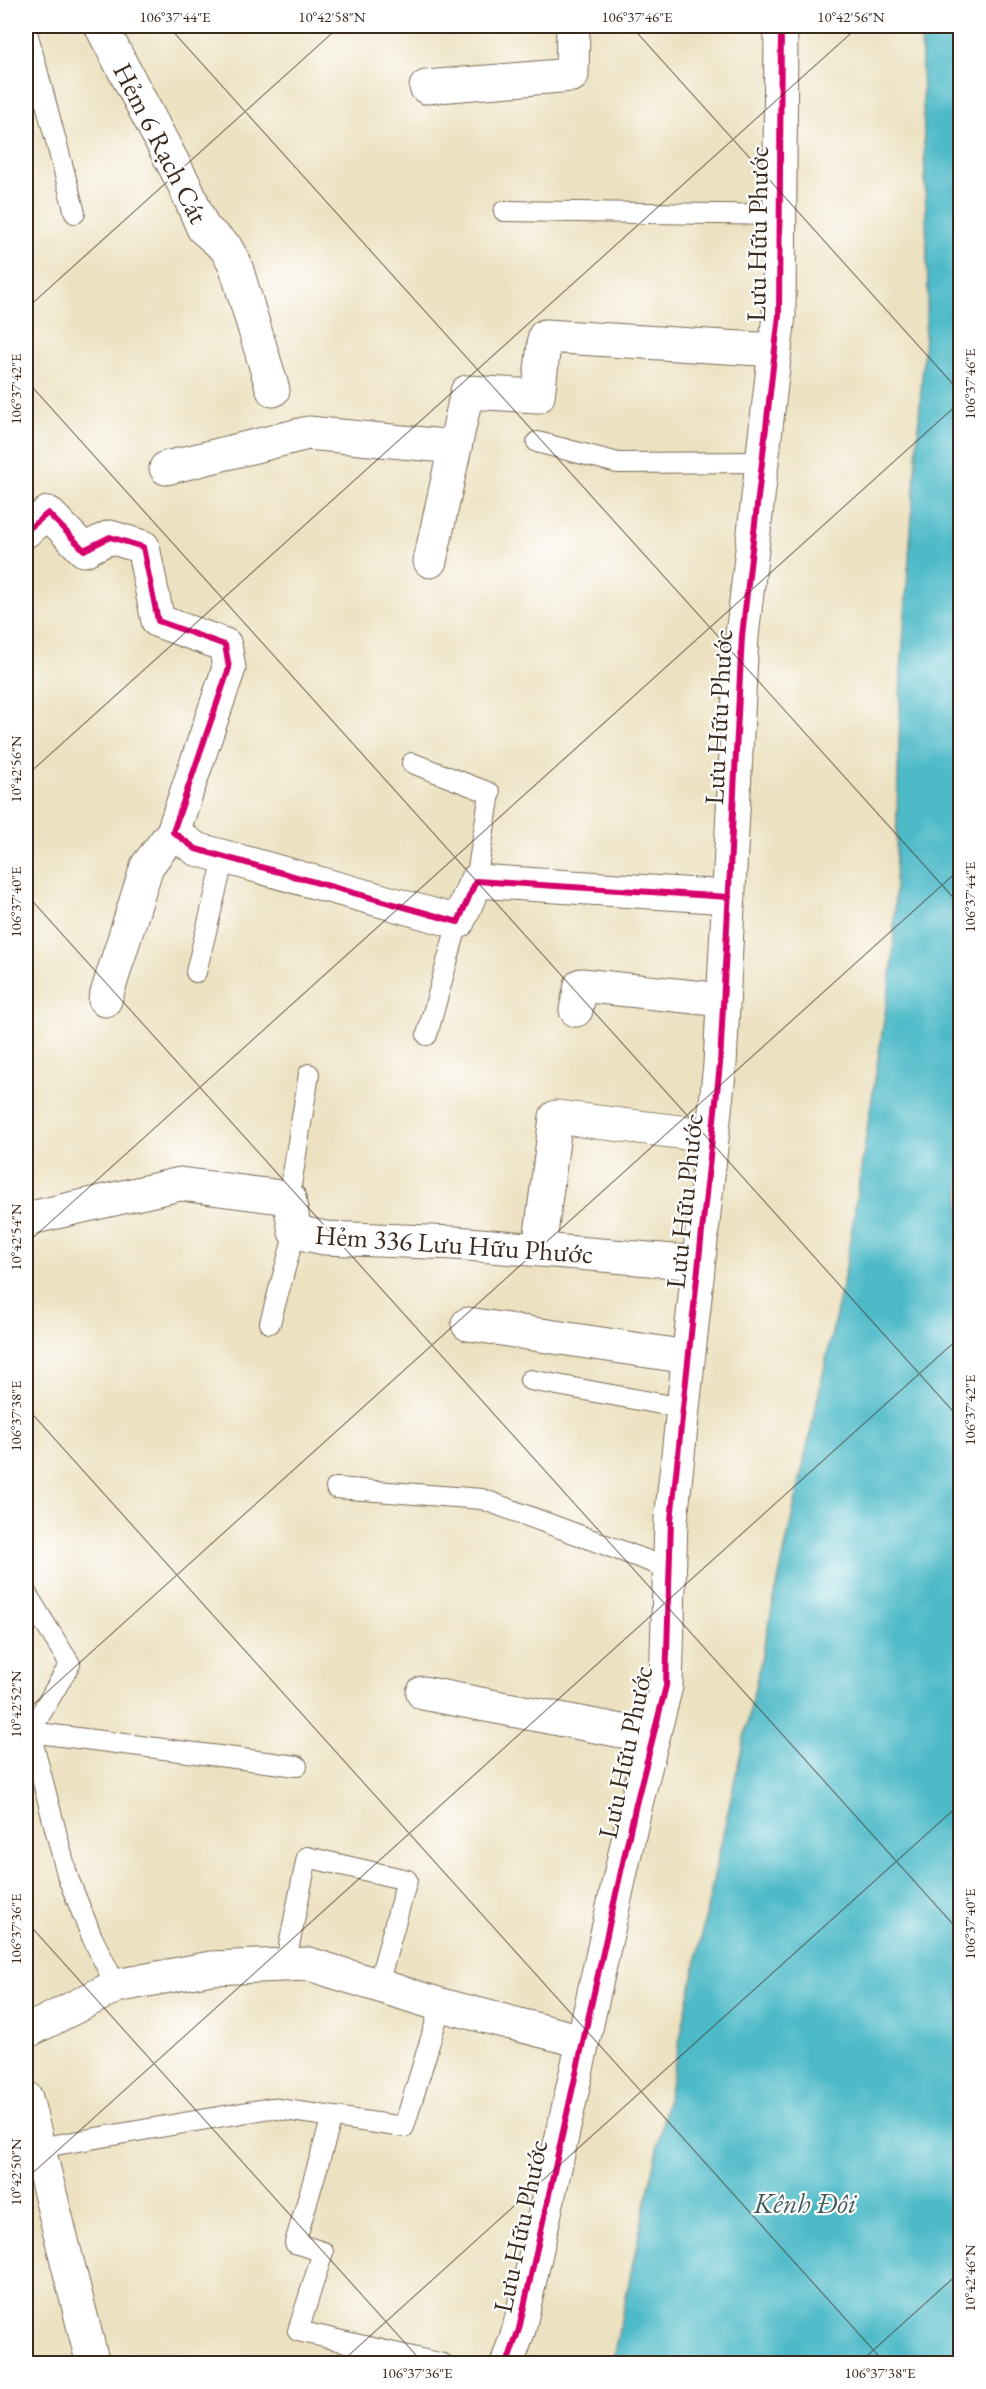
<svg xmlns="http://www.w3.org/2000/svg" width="986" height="2389" font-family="'EB Garamond',serif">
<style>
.water{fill:#4dbac8;stroke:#447273;stroke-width:1.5}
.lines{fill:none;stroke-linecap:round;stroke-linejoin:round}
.service-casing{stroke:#796a57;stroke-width:22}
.minor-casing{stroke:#796a57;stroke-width:35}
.tertiary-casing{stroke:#796a57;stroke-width:35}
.service{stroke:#fff;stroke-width:20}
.minor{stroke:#fff;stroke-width:33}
.tertiary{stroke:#fff;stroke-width:33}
.cycleway-casing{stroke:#fff;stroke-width:10}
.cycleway{stroke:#d6006c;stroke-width:6}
.ticks{fill:none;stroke:#3b2a1e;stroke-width:1.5;stroke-opacity:0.45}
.labels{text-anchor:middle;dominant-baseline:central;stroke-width:4.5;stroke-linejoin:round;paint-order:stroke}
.street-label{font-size:27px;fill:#3b2a1e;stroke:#fff}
.water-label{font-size:28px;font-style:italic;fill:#415c5a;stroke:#fff}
.neatline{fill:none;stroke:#3b2a1e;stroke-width:2}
.ticks-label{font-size:15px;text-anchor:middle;fill:#3b2a1e}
</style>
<rect width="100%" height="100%" fill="#fff"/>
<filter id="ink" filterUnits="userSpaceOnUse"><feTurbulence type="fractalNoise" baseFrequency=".0167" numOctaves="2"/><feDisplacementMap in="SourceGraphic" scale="12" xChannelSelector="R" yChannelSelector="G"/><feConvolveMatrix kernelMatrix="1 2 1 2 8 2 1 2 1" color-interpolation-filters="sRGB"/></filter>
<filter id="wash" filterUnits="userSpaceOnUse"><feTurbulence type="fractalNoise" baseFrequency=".008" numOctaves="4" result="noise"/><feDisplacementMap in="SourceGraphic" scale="24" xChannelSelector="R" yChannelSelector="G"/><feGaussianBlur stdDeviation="1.35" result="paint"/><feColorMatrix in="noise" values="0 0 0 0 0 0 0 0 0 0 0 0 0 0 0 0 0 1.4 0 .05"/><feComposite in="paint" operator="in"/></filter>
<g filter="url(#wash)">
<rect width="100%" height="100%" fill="#ece1c0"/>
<polygon class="water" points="921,26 960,26 960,2363 612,2363 719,1853 845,1273 893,962 901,670 928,292"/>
</g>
<g filter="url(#ink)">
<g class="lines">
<defs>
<g id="service">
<polyline points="26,28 75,213"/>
<polyline points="504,211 780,215"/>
<polyline points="537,442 618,463 762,462"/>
<polyline points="412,763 490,793 476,881"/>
<polyline points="196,972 224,858"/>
<polyline points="427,1035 458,922"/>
<polyline points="289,1198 309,1074"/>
<polyline points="270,1323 295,1232"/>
<polyline points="530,1380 683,1408"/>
<polyline points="336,1488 482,1499 670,1569"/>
<polyline points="26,1593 70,1664 30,1732 68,1878 92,1937 116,1986"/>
<polyline points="26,1734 30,1732 297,1766"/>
<polyline points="285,1965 307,1857 407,1880 378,1985"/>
<polyline points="332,2117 295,2243 323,2252 298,2331 443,2364"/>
<polyline points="38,2148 271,2108 404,2127 441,2005"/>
</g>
<g id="minor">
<polyline points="101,26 184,184 203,228 226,248 235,264 273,390"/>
<polyline points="426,87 572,75 573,26"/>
<polyline points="166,468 308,433 455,447"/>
<polyline points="26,531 48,513 84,550 110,537 143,547 158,621 225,645 229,668 173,832 196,849 458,922 476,881 729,897"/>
<polyline points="430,561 467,392 538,396 545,336 775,350"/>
<polyline points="105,1000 147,866 173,832"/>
<polyline points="576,1010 581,985 723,1000"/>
<polyline points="26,1219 180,1184 289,1198 295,1232 325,1238 455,1243 698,1263"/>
<polyline points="539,1250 556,1117 712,1136"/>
<polyline points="468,1324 688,1357"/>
<polyline points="423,1693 653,1737"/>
<polyline points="26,2032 116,1986 211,1968 309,1964 441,2005 582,2041"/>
<polyline points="26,2098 93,2364"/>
</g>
<polyline id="tertiary" points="507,2364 519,2329 636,1804 666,1686 671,1520 720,1064 742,636 779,315 781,26"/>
</defs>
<use href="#service" class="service-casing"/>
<use href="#minor" class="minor-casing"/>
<use href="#tertiary" class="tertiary-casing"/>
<use href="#service" class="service"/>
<use href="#minor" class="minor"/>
<use href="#tertiary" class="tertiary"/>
<defs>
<g id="cycleway">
<polyline points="26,531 48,513 84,550 110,537 143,547 158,621 225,645 229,668 173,832 196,849 458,922 476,881 729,897"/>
<polyline points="507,2364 519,2329 636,1804 666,1686 671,1520 720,1064 742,636 779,315 781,26"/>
</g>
</defs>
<use href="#cycleway" class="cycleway-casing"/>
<use href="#cycleway" class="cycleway"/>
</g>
</g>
<path class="ticks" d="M168,26L960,905M631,26L960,392M26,309L340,26M26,380L960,1419M26,776L859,26M26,894L960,1932M26,1244L960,402M26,1407L886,2364M26,1711L960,869M26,1921L424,2364M26,2179L960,1337M339,2364L960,1804M858,2364L960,2272"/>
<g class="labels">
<g class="street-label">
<text transform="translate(161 143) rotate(63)">Hẻm 6 Rạch Cát</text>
<text transform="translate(757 234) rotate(-89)">Lưu Hữu Phước</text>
<text transform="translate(718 717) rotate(-87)">Lưu Hữu Phước</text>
<text transform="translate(684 1201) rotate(-84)">Lưu Hữu Phước</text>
<text transform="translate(454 1244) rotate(4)">Hẻm 336 Lưu Hữu Phước</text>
<text transform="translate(625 1752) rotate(-78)">Lưu Hữu Phước</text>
<text transform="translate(520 2226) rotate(-78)">Lưu Hữu Phước</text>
</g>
<g class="water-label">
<text x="805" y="2203">Kênh Đôi</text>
</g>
</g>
<rect width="986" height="2389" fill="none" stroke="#fff" stroke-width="66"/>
<rect x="33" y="33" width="920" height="2323" class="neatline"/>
<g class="ticks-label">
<text x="175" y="22">106°37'44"E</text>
<text x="332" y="22">10°42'58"N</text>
<text x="637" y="22">106°37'46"E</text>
<text x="851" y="22">10°42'56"N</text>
<text transform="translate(970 384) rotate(-90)" y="5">106°37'46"E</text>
<text transform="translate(16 389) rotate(-90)" y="5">106°37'42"E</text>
<text transform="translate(16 769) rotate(-90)" y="5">10°42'56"N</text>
<text transform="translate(970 897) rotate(-90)" y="5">106°37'44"E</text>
<text transform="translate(16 902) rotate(-90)" y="5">106°37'40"E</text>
<text transform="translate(16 1237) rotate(-90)" y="5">10°42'54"N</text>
<text transform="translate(970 1410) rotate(-90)" y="5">106°37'42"E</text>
<text transform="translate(16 1416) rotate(-90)" y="5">106°37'38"E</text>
<text transform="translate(16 1704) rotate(-90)" y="5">10°42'52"N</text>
<text transform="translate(970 1924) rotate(-90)" y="5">106°37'40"E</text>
<text transform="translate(16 1929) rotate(-90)" y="5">106°37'36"E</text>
<text transform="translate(16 2172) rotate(-90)" y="5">10°42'50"N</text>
<text transform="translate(970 2278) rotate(-90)" y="5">10°42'46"N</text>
<text x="417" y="2378">106°37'36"E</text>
<text x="880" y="2378">106°37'38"E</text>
</g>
</svg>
